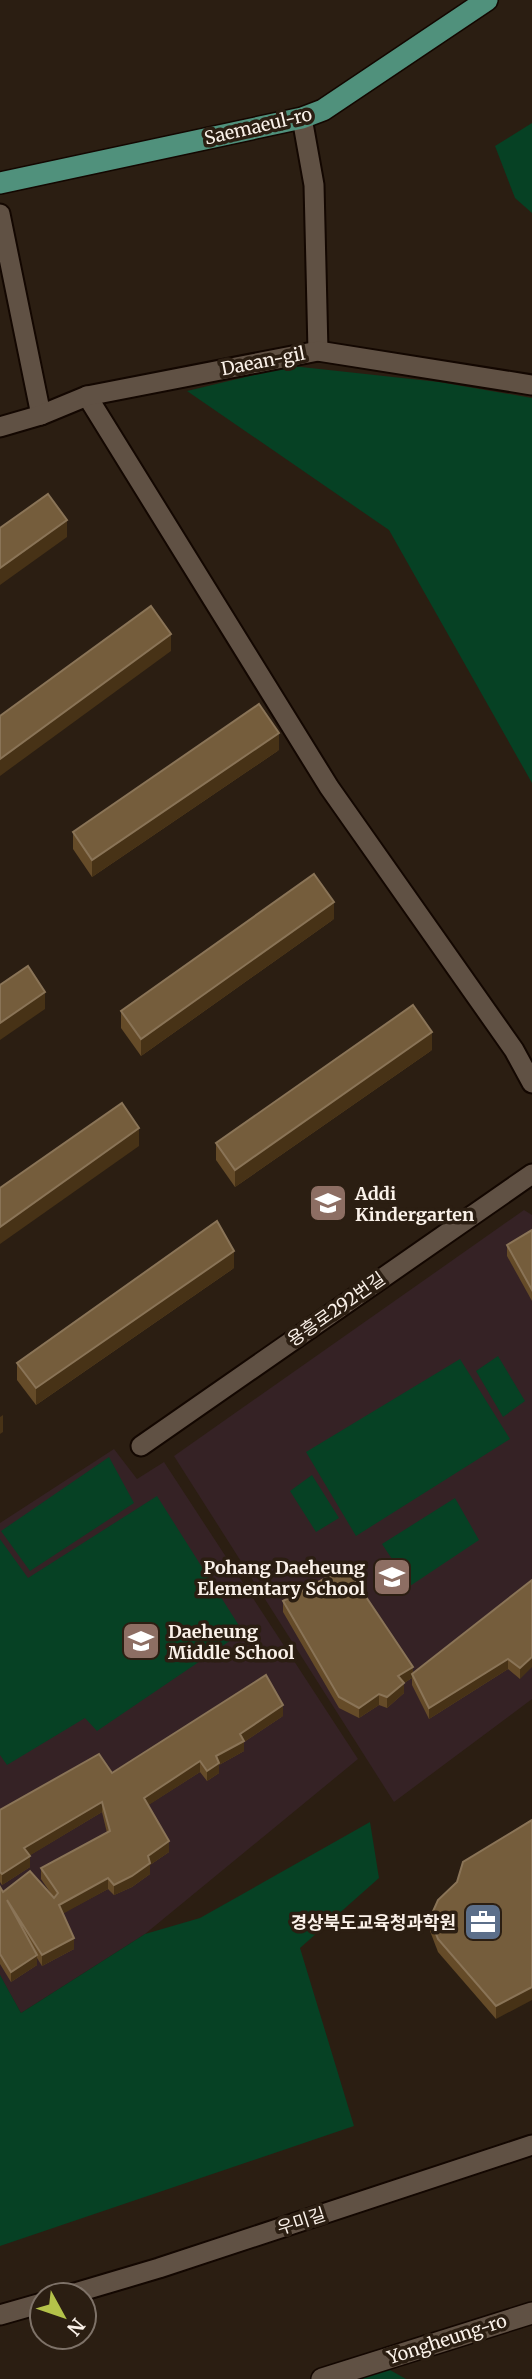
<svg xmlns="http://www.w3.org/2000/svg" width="532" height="2379" font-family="Merriweather,'Noto Sans KR',serif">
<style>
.education{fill:#352225}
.green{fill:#064124}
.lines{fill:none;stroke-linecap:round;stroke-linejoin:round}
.street-casing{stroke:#130701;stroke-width:23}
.secondary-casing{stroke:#130701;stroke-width:24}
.primary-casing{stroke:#130701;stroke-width:24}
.street{stroke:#605144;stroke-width:19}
.secondary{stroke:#605144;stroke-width:21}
.primary{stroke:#50917c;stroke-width:21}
.wall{fill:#654b28}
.shaded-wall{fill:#473216}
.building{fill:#755d3c;stroke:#8a7457;stroke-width:2}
.labels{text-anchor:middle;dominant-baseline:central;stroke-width:7;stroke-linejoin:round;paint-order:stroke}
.street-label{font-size:18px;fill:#faf1e9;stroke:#2b1e12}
.poi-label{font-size:18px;font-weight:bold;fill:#faf1e9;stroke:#2b1e12;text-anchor:start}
</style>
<rect width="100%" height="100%" fill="#2b1e12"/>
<g class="education">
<polygon points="524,1210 532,1215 532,1699 394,1802 174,1456"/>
<polygon points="114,1449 137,1479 164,1462 358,1759 145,1934 21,2013 0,1976 0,1523"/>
</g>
<g class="green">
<polygon points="532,123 532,213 515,198 495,146"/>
<polygon points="292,366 439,382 532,398 532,783 389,530 187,391"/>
<polygon points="498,1356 525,1401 503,1417 476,1371"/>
<polygon points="460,1359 510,1439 356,1536 306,1452"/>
<polygon points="109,1457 134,1503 30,1571 1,1531"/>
<polygon points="312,1475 339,1518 316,1532 290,1491"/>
<polygon points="157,1496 243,1632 97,1731 85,1718 7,1765 0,1755 0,1539 28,1578"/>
<polygon points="455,1498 479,1540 410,1586 382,1544"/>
<polygon points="370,1822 379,1878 300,1948 354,2126 0,2246 0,1975 21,2013 145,1934 200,1918"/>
<polygon points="381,2365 406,2379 352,2379"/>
</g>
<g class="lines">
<defs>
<g id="street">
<polyline points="302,118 314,185 318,351"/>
<polyline points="0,214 41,415"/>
<polyline points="87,396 329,787 514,1050 532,1083"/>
<polyline points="0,427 41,415 87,396 318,351 532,385"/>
<polyline points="141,1446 532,1174"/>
<polyline points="68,2295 159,2268 532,2145"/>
<polyline points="0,2315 42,2303"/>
</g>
<polyline id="secondary" points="322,2379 532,2313"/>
<polyline id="primary" points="0,183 302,118 323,110 487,0"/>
</defs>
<use href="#street" class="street-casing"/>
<use href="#secondary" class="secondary-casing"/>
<use href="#primary" class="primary-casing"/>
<use href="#street" class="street"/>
<use href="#secondary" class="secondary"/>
<use href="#primary" class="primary"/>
</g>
<g class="wall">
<polygon points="279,750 92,877 73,849 73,832"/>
<polygon points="334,919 141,1056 121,1028 121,1011"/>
<polygon points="432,1050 235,1187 216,1160 216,1143"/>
<polygon points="532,1230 532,1301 507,1256 507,1245"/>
<polygon points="234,1268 36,1405 17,1380 17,1363"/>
<polygon points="532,1580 520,1679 508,1669 429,1719 412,1685 412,1678 404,1683 404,1693 387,1708 379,1705 359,1718 339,1708 283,1612 283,1601 413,1673"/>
<polygon points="283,1716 244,1742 244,1751 219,1765 219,1773 207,1781 200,1772 148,1805 169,1852 150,1865 150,1874 132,1887 114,1895 108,1889 63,1913 74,1949 42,1966 37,1958 37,1965 11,1982 0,1964 0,1887 3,1892 54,1898 41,1879 41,1868 107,1833 102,1812 30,1855 30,1867 2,1885 0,1882 0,1810"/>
<polygon points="532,1820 496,2019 438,1952 430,1931 430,1918 457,1882"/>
</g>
<g class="shaded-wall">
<polygon points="67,520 67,537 0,585 0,568"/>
<polygon points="171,634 171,651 0,776 0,759"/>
<polygon points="279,733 279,750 92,877 92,860"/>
<polygon points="334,902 334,919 141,1056 141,1039"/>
<polygon points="45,992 45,1009 0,1040 0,1023"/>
<polygon points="432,1032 432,1050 235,1187 235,1170"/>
<polygon points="139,1128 139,1146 0,1244 0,1227"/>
<polygon points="234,1251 234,1268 36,1405 36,1388"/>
<polygon points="3,1415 3,1432 0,1434 0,1417"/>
<polygon points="532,1657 532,1667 520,1679 520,1668"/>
<polygon points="508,1659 508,1669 429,1719 429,1708"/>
<polygon points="413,1667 413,1676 412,1674 412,1678 404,1683 404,1693 387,1708 387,1697 398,1676"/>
<polygon points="379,1694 379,1705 359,1718 359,1708"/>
<polygon points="283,1705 283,1716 244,1742 244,1751 219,1765 219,1773 207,1781 207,1771 216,1756 240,1734"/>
<polygon points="200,1761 200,1772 144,1808 144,1798"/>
<polygon points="102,1802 102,1812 24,1859 24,1848"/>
<polygon points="169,1841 169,1852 150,1865 150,1874 132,1887 114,1895 114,1885 148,1856"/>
<polygon points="30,1856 30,1867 2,1885 2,1874"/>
<polygon points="108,1878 108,1889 59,1916 59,1905"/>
<polygon points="74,1938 74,1949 42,1966 42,1955"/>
<polygon points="37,1955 37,1965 11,1982 11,1972"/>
<polygon points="532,1987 532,2000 496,2019 496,2006"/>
</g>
<g class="building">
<polygon points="48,494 67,520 0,568 0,528"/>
<polygon points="151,606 171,634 0,759 0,716"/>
<polygon points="259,704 279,733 92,860 73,832"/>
<polygon points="314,874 334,902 141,1039 121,1011"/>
<polygon points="28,966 45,992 0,1023 0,985"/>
<polygon points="413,1005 432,1032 235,1170 216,1143"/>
<polygon points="122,1103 139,1128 0,1227 0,1188"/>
<polygon points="217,1221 234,1251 36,1388 17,1363"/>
<polygon points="532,1230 532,1290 507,1245"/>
<polygon points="346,1567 413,1667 398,1676 404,1683 387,1697 379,1694 359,1708 339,1697 283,1601"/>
<polygon points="532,1580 532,1657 520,1668 508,1659 429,1708 412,1674"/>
<polygon points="266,1675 283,1705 240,1734 244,1741 216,1756 219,1763 207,1771 200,1761 144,1798 169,1841 148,1856 150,1863 132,1876 114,1885 108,1878 59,1905 74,1938 42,1955 7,1900 37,1955 11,1972 0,1954 0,1887 3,1892 30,1871 54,1898 58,1893 41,1868 110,1831 102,1802 24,1848 30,1856 2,1874 0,1872 0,1810 99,1754 112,1773"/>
<polygon points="532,1820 532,1987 496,2006 438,1939 430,1918 438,1900 457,1882 463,1862"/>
</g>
<defs>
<symbol id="school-square" viewBox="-11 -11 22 22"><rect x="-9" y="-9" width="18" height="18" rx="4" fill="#8d6e63" stroke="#2b1e12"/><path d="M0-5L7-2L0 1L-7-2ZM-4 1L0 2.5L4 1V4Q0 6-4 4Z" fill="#fff"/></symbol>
<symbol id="office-square" viewBox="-11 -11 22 22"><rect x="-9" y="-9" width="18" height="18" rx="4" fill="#5c6f8a" stroke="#2b1e12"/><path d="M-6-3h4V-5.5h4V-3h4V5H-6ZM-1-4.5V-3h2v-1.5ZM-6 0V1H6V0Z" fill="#fff"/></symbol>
</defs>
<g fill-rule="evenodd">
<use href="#school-square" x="306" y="1181" width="44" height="44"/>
<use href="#school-square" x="370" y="1555" width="44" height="44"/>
<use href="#school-square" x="119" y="1619" width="44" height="44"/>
<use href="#office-square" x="461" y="1900" width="44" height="44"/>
</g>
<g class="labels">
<g class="street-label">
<text transform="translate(258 126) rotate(-13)">Saemaeul-ro</text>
<text transform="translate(263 361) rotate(-11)">Daean-gil</text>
<text transform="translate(336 1309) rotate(-35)">용흥로292번길</text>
<text transform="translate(301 2221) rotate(-18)">우미길</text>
<text transform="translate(447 2339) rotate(-18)">Yongheung-ro</text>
</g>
<g class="poi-label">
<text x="355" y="1193">Addi<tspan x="355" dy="21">Kindergarten</tspan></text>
<text x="365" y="1567" text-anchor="end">Pohang Daeheung<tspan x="365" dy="21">Elementary School</tspan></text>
<text x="168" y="1631">Daeheung<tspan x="168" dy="21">Middle School</tspan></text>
<text x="456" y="1922" text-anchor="end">경상북도교육청과학원</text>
</g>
</g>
<g transform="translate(63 2316) rotate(130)"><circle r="33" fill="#2b1e12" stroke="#7e7268" stroke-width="2"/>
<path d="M0-5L12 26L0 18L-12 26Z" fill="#b4c24a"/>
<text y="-10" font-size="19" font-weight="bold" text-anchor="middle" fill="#faf1e9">N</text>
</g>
</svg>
